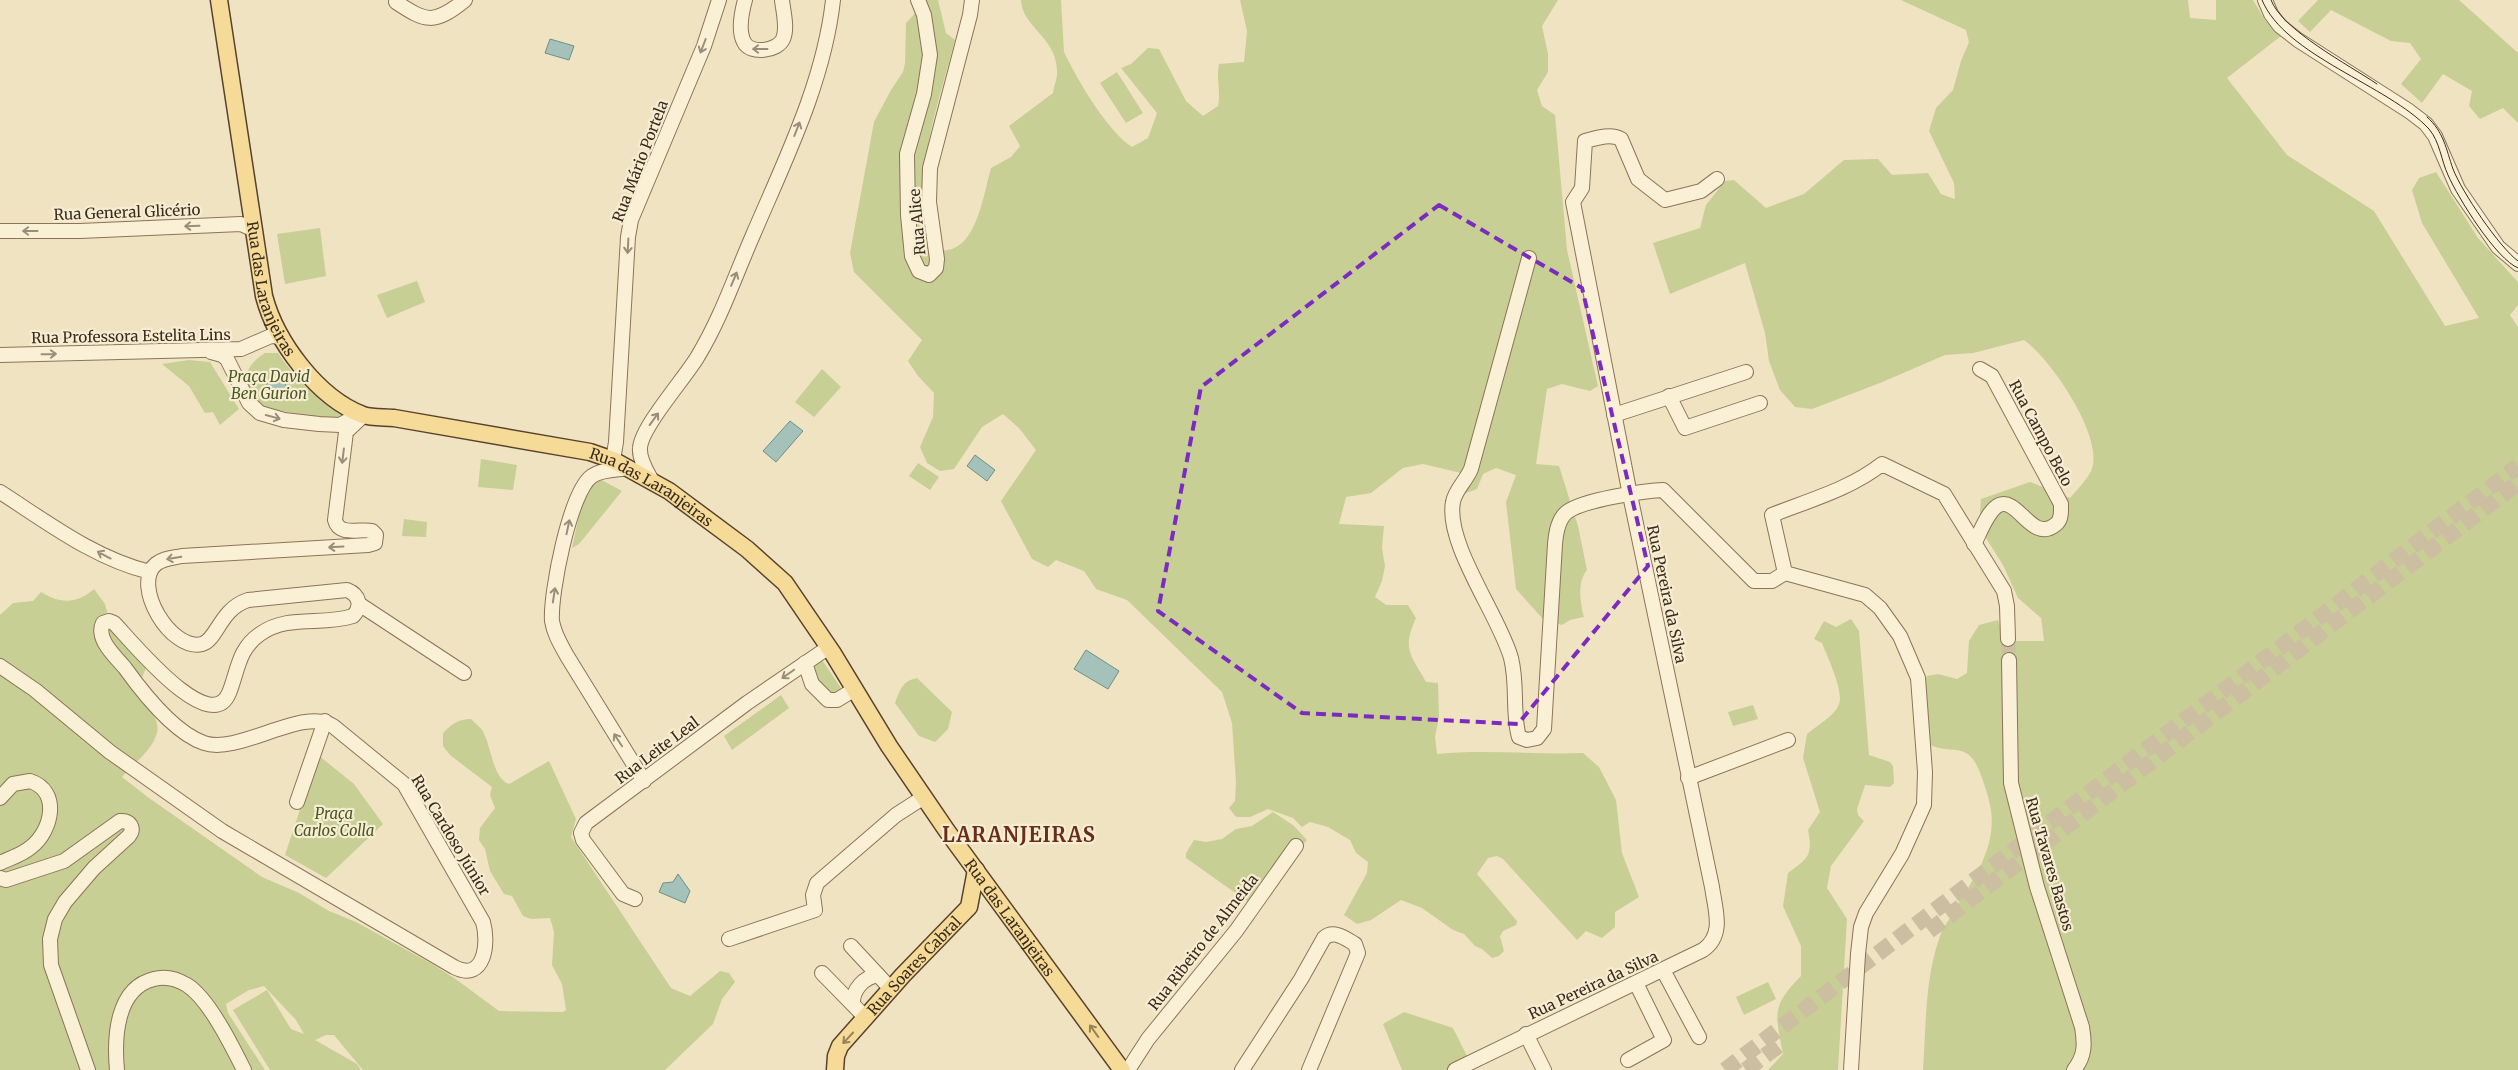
<svg xmlns="http://www.w3.org/2000/svg" width="2518" height="1070" font-family="Merriweather,serif">
<style>
.green{fill:#c7cf95}
.water{fill:#a5c2ba;stroke:#6b9188}
.lines{fill:none;stroke-linecap:round;stroke-linejoin:round}
.minor-tunnel{stroke:#ccbea1;stroke-width:14;stroke-dasharray:14 7;stroke-linecap:butt}
.major-tunnel{stroke:#ccbea1;stroke-width:16;stroke-dasharray:16 8;stroke-linecap:butt}
.minor-casing{stroke:#8b7458;stroke-width:16}
.major-casing{stroke:#58422d;stroke-width:19}
.minor{stroke:#faf0d6;stroke-width:14}
.major{stroke:#f5da98;stroke-width:16}
.tram{stroke:#3a2c1d;stroke-width:1}
.oneway{stroke:#9a8e7a}
.oneway2{stroke:#98835a}
.marked{fill:none;stroke:#7b2cbf;stroke-width:4;stroke-dasharray:10 6;stroke-linejoin:round}
.labels{text-anchor:middle;dominant-baseline:central;stroke-width:4.5;stroke-linejoin:round;paint-order:stroke}
.street-label{font-size:15px;fill:#3a2c1d;stroke:#f7edd2}
.park-label{font-size:15px;font-style:italic;fill:#495723;stroke:#f7edd2}
.district-label{font-size:20px;font-weight:bold;letter-spacing:1px;fill:#682d1b;stroke:#f7edd2}
</style>
<rect width="100%" height="100%" fill="#f0e3c2"/>
<g class="green">
<path d="M916,0H938L946,33L955,40C936,113 911,176 929,251C936,251 945,251 952,249C978,240 984,192 991,168L1011,157L1020,146L1009,126L1053,93C1054,86 1058,77 1057,70C1056,37 1022,27 1021,0H1061L1064,52C1077,79 1107,131 1132,147L1148,138L1157,113L1121,68L1131,64L1148,48L1159,49L1186,101L1203,116L1218,106C1221,92 1216,79 1219,64L1244,62L1247,31L1240,0H1558L1542,26L1548,54V72L1537,90L1542,106L1555,115L1567,250L1598,386L1590,391L1562,384L1547,389L1536,464L1559,466L1578,526L1587,570C1577,582 1580,603 1584,617L1570,620L1562,625L1543,619L1516,589L1506,502L1516,475L1496,468L1483,474L1477,489L1466,493L1457,484L1461,473L1423,464L1403,468L1371,493L1346,497L1339,524L1384,526L1382,548L1385,566L1382,581L1375,597L1386,605H1408L1416,618C1402,649 1410,654 1426,682L1438,683L1439,717L1435,737L1437,754C1485,749 1533,755 1583,753L1599,767L1616,800L1622,853L1639,897L1615,912V927L1602,938L1586,931L1577,940L1503,859L1497,856L1488,858L1477,874L1517,921L1516,925L1503,931L1500,936L1504,951L1499,956L1492,958L1482,949L1475,946L1464,934L1453,930L1422,908L1401,900L1371,920L1357,924L1344,915L1367,873L1368,862L1356,853L1350,840L1328,827L1310,822L1302,827L1293,818L1268,809L1250,817H1236L1229,808L1235,801L1236,782L1232,723L1222,692L1127,600L1096,589L1084,571L1056,560L1048,567L1032,559L1001,501L1036,450L1019,428L1003,414L982,427L954,469L940,471L927,463L920,447L933,417L934,393L918,376L908,361L922,340L854,272L850,253L874,122L891,90L903,72L905,63L906,23L917,11Z"/>
<path d="M1901,0H2188L2190,18L2216,20V0H2253L2265,20L2281,36L2227,78L2287,155L2374,211L2445,326L2479,318L2422,223L2412,190L2419,178L2436,172L2478,238L2518,282V305L2510,315L2518,327V1070H1923C1926,1026 1925,980 1939,939C1941,931 1947,923 1951,916C1976,873 2004,842 1986,790C1983,781 1978,763 1970,756C1960,746 1943,752 1931,745L1923,685L1927,676L1938,674L1957,679L1967,673L1969,641L1979,625L1998,620L2004,641H2044L2041,618L2018,598L2003,565L1979,527L1981,499L2030,482L2070,498C2077,490 2086,481 2091,471C2106,439 2050,358 2024,340L1973,353L1945,355L1880,383L1812,409L1795,407L1780,390L1769,361L1765,333L1745,263L1670,294L1653,243L1700,228L1706,205L1725,181L1734,180L1766,208L1804,194L1844,160L1878,159L1892,175L1928,173L1941,194L1955,199L1954,183L1929,131L1936,108L1953,90L1961,61L1969,42L1966,30Z"/>
<polygon points="2318,0 2459,0 2518,53 2518,123 2503,108 2480,119 2469,106 2472,91 2443,74 2422,103 2401,84 2421,59 2410,43 2391,41 2331,10 2310,32 2298,21"/>
<polygon points="1117,72 1143,113 1126,123 1100,83"/>
<polygon points="320,228 326,276 285,284 277,234"/>
<polygon points="417,281 425,302 387,318 377,295"/>
<path d="M265,353H278C296,380 317,398 344,417L342,421L262,408L244,388C244,372 252,361 265,353Z"/>
<polygon points="189,360 210,362 239,409 220,425 213,412 205,413 189,386 162,364"/>
<polygon points="822,369 841,387 814,417 795,402"/>
<polygon points="481,459 517,465 513,490 478,487"/>
<polygon points="918,463 939,477 930,490 909,476"/>
<polygon points="596,477 622,491 579,544 572,548 583,498"/>
<polygon points="404,519 427,522 426,537 402,536"/>
<path d="M94,589L105,604L111,626L147,667C125,704 168,710 155,738C149,753 132,765 122,777L149,798L262,877L299,893L329,911L356,922L432,964L457,980L499,1011L563,1012L566,1010L562,984L552,965L554,932L550,918L531,919L523,916L512,896L504,894L490,871L485,849L479,840L480,828L495,808L490,795L492,787L450,755L443,746V733C452,724 458,719 471,719C474,722 479,726 482,730C492,746 492,778 509,784L549,761L576,819L571,837L671,988L690,996L720,971L729,973L735,982L722,999L713,1024L665,1070H363L334,1035H326L315,1040L357,1064L361,1070H270L233,1010L267,990L291,1029L304,1034L296,1020L264,986L249,990L226,1004L228,1013L265,1070H0V615L13,603L33,601L41,592C60,604 77,604 94,589Z"/>
<path d="M1851,619L1859,631L1869,755L1890,762L1893,766L1894,783L1890,787L1865,785L1857,809L1858,815L1864,821L1831,866L1827,888L1847,919L1838,1070H1768L1783,1054C1776,1015 1770,1007 1801,976V946L1783,906L1788,873C1808,858 1813,856 1808,830L1820,812L1803,758L1807,734C1816,726 1835,716 1839,704C1844,691 1827,656 1822,643L1814,639L1824,621L1836,627Z"/>
<polygon points="822,660 843,691 840,696 819,689 811,664"/>
<path d="M917,678L952,712L948,729L935,742L919,736L895,703C900,690 902,681 917,678Z"/>
<polygon points="781,695 789,708 732,750 724,736"/>
<polygon points="1753,705 1758,719 1733,726 1728,712"/>
<polygon points="318,755 354,784 383,824 326,878 285,855"/>
<polygon points="1273,812 1293,825 1307,840 1251,904 1186,858 1186,853 1194,840 1206,842 1222,839 1236,829 1252,826"/>
<polygon points="1768,982 1776,999 1744,1015 1736,997"/>
<polygon points="1404,1012 1453,1028 1469,1060 1449,1070 1402,1070 1383,1024"/>
</g>
<g class="water">
<polygon points="550,39 574,46 569,60 545,53"/>
<circle cx="276" cy="390" r="11"/>
<polygon points="790,421 803,431 776,462 763,451"/>
<polygon points="975,455 995,470 987,481 967,466"/>
<polygon points="1086,650 1119,671 1108,689 1074,669"/>
<polygon points="678,874 690,891 685,903 659,892 663,883 673,882"/>
</g>
<g class="lines">
<polyline class="minor-tunnel" points="2008,639 2009,660"/>
<g class="major-tunnel">
<polyline points="1929,931 2518,483"/>
<polyline points="1725,1070 2518,466"/>
<polyline points="1746,1070 1782,1043"/>
</g>
<defs>
<g id="minor">
<path d="M745,0C742,11 738,31 744,42C750,55 778,51 783,39C788,28 783,11 782,0"/>
<polyline points="918,0 924,15 930,55 924,94 907,154 908,215 912,256 919,271 929,275 936,268 937,259 929,202 930,168 970,15 972,0"/>
<polyline points="2265,0 2271,14 2280,26 2298,40 2409,111 2426,124 2435,136 2458,189 2498,247 2518,264"/>
<path d="M396,2C426,22 434,25 465,0"/>
<polyline points="0,231 80,231 241,224 254,230"/>
<path d="M1529,258L1471,469C1466,481 1455,490 1453,502C1445,544 1500,617 1511,658C1518,685 1512,713 1519,737L1527,740L1537,738L1544,729L1555,544C1556,533 1558,519 1567,512C1583,500 1642,491 1663,490L1754,581H1772L1785,573"/>
<polyline points="211,352 222,355 227,359 249,403 260,413 284,420 319,424 340,425 351,419 352,414"/>
<polyline points="0,355 241,349 271,336 282,337"/>
<polyline points="1669,396 1685,428 1760,403"/>
<polyline points="1614,415 1746,372"/>
<polyline points="613,460 616,442 628,237 631,220 704,46 719,0"/>
<path d="M629,468C617,470 602,469 592,476C570,491 550,594 552,621C554,634 561,645 567,656L644,781"/>
<path d="M651,479C646,470 639,459 640,448C641,427 686,377 698,356C721,318 735,276 753,235C785,160 824,82 833,0"/>
<path d="M0,492C47,522 95,559 150,572"/>
<path d="M1974,544C1980,533 1988,510 1999,505C2018,497 2032,543 2055,525C2062,520 2061,512 2061,504L1992,376L1980,369"/>
<polyline points="359,604 464,673"/>
<path d="M2009,660L2011,783L2037,887L2082,1027C2085,1044 2085,1056 2074,1070"/>
<polyline points="805,663 812,684 828,700 837,700 855,689"/>
<path d="M0,666L35,690L110,752L222,831L454,967C485,983 489,942 483,922L404,784L333,726C304,706 239,755 204,743C175,733 143,693 125,668C116,657 95,639 103,623L109,621L114,623C129,638 210,739 229,693C238,671 238,649 260,634C288,614 322,626 353,616C362,607 360,595 347,590L248,600C220,609 217,640 202,644C171,652 131,585 156,564C163,558 173,558 182,556L368,545L375,543L376,535L372,531C360,528 339,537 335,520L346,432L364,415"/>
<polyline points="1688,778 1788,740"/>
<path d="M0,798L13,784L30,781C61,791 52,831 31,847C22,855 10,858 0,863"/>
<polyline points="297,802 325,721"/>
<path d="M0,878L6,880L64,861L120,821C130,820 135,828 129,836L94,868L65,902L55,919L50,939L51,965L88,1070"/>
<polyline points="635,899 623,894 583,840 581,833 586,823 747,703 829,647"/>
<polyline points="729,939 815,910 813,895 817,883 896,815 924,797"/>
<polyline points="851,946 891,989"/>
<polyline points="1663,970 1699,1037"/>
<polyline points="822,973 866,1018"/>
<path d="M853,1004C852,990 864,977 878,975"/>
<polyline points="1526,1034 1544,1070"/>
<polyline points="1628,1060 1664,1040 1636,983"/>
<path d="M117,1070C114,1038 116,988 154,979C165,976 177,979 187,985C209,999 232,1046 244,1070"/>
<polyline points="1128,1070 1148,1039 1236,931 1296,846"/>
<path d="M1242,1070L1301,979L1324,938C1334,929 1346,939 1355,944L1358,953L1309,1070"/>
<path d="M1455,1070L1703,950C1725,935 1715,909 1712,887L1630,495L1573,202L1582,188L1585,141C1596,138 1611,133 1621,139L1638,179L1665,200L1701,191L1717,179"/>
<path d="M1851,1070L1858,954L1861,927L1866,913L1902,854L1924,805L1925,772L1918,678L1900,636L1880,608L1865,595L1785,573L1772,515C1810,500 1850,489 1882,464L1944,494L2004,591L2007,606L2008,639"/>
</g>
<g id="major">
<path id="s1" d="M219,0L264,296C276,342 318,398 363,415C372,418 385,417 394,418L590,452L613,460L669,491L747,549L785,583L832,652L889,746L947,831L1122,1070"/>
<path id="s2" d="M835,1070L836,1056L840,1046L903,975L969,907L976,870"/>
</g>
</defs>
<use href="#minor" class="minor-casing"/>
<use href="#major" class="major-casing"/>
<use href="#minor" class="minor"/>
<use href="#major" class="major"/>
<g class="tram">
<path d="M2262,0C2285,56 2388,85 2429,129C2440,142 2441,160 2448,175C2458,198 2496,259 2518,268"/>
<path d="M2271,0C2282,30 2349,65 2377,84"/>
<path d="M2427,117C2444,132 2446,149 2453,169C2462,192 2499,247 2518,261"/>
</g>
</g>
<defs><path id="oneway-shaft" d="M-6 0H5M1.5-3L5.5 0L1.5 3" fill="none" stroke-width="1.6" stroke-linecap="round" stroke-linejoin="round" transform="scale(1.25)"/></defs>
<g class="oneway">
<use href="#oneway-shaft" transform="translate(703 46) rotate(111)"/>
<use href="#oneway-shaft" transform="translate(760 49) rotate(-180)"/>
<use href="#oneway-shaft" transform="translate(797 129) rotate(-69)"/>
<use href="#oneway-shaft" transform="translate(192 226) rotate(178)"/>
<use href="#oneway-shaft" transform="translate(30 231) rotate(180)"/>
<use href="#oneway-shaft" transform="translate(628 246) rotate(93)"/>
<use href="#oneway-shaft" transform="translate(734 279) rotate(-67)"/>
<use href="#oneway-shaft" transform="translate(49 354) rotate(-1)"/>
<use href="#oneway-shaft" transform="translate(273 417) rotate(15)"/>
<use href="#oneway-shaft" transform="translate(654 419) rotate(-54)"/>
<use href="#oneway-shaft" transform="translate(343 456) rotate(97)"/>
<use href="#oneway-shaft" transform="translate(568 527) rotate(-78)"/>
<use href="#oneway-shaft" transform="translate(336 547) rotate(177)"/>
<use href="#oneway-shaft" transform="translate(104 555) rotate(-152)"/>
<use href="#oneway-shaft" transform="translate(174 558) rotate(170)"/>
<use href="#oneway-shaft" transform="translate(554 595) rotate(-81)"/>
<use href="#oneway-shaft" transform="translate(788 674) rotate(145)"/>
<use href="#oneway-shaft" transform="translate(618 740) rotate(-123)"/>
</g>
<g class="oneway2">
<use href="#oneway-shaft" transform="translate(1094 1031) rotate(-126)"/>
<use href="#oneway-shaft" transform="translate(848 1038) rotate(133)"/>
</g>
<path class="marked" d="M1439,205L1582,288L1648,566L1518,724L1302,713L1158,611L1201,387Z"/>
<g class="labels">
<g class="street-label">
<text transform="translate(640 161) rotate(-69)">Rua Mário Portela</text>
<text transform="translate(127 212) rotate(-2)">Rua General Glicério</text>
<text transform="translate(917 222) rotate(-95)">Rua Alice</text>
<text stroke="none"><textPath href="#s1" startOffset="294">Rua das Laranjeiras</textPath></text>
<text transform="translate(131 336) rotate(-1)">Rua Professora Estelita Lins</text>
<text transform="translate(2041 433) rotate(62)">Rua Campo Belo</text>
<text stroke="none"><textPath href="#s1" startOffset="760">Rua das Laranjeiras</textPath></text>
<text transform="translate(1667 594) rotate(78)">Rua Pereira da Silva</text>
<text transform="translate(657 750) rotate(-37)">Rua Leite Leal</text>
<text transform="translate(451 835) rotate(59)">Rua Cardoso Júnior</text>
<text transform="translate(2050 864) rotate(74)">Rua Tavares Bastos</text>
<text stroke="none"><textPath href="#s1" startOffset="1329">Rua das Laranjeiras</textPath></text>
<text transform="translate(1203 942) rotate(-52)">Rua Ribeiro de Almeida</text>
<text stroke="none"><textPath href="#s2" startOffset="134">Rua Soares Cabral</textPath></text>
<text transform="translate(1593 985) rotate(-25)">Rua Pereira da Silva</text>
</g>
<g class="park-label">
<text x="269" y="376">Praça David<tspan x="269" dy="17">Ben Gurion</tspan></text>
<text x="334" y="813">Praça<tspan x="334" dy="17">Carlos Colla</tspan></text>
</g>
<g class="district-label">
<text x="1019" y="834">LARANJEIRAS</text>
</g>
</g>
</svg>
